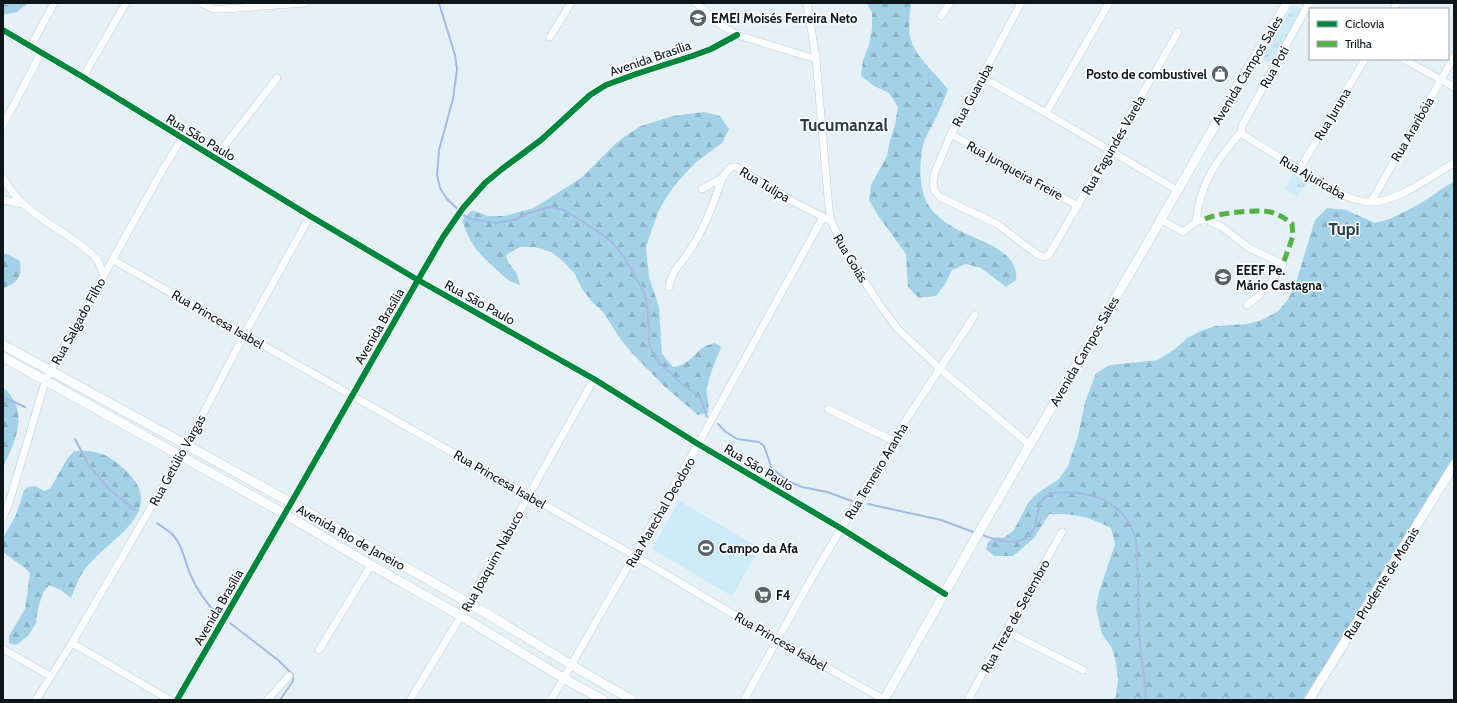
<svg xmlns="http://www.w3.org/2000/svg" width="1457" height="703" viewBox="0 0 1457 703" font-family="Cabin,sans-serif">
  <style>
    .forest { fill: url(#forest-firs) }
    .park { fill: url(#park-tufts) }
    .pitch { fill: #cdeaf9 }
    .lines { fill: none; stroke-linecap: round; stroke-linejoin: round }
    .stream { stroke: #a5b9e3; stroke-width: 2 }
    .street-casing { stroke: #c4ced3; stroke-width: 8 }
    .secondary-casing { stroke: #c4ced3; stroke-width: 10 }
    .street { stroke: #fbfdfe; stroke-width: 7 }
    .secondary { stroke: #fbfdfe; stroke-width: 9 }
    .quiet { stroke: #54b145; stroke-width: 5; stroke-dasharray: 10 5; stroke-linecap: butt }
    .cycleway-casing { stroke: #fff; stroke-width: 8 }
    .cycleway { stroke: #00873e; stroke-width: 6 }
    .labels { text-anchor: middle; stroke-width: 3; stroke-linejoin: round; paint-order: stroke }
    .poi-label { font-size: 13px; font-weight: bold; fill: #0e161a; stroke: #fff; text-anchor: start }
    .street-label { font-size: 13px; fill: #0e161a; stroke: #fff }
    .district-label { font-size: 17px; font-weight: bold; fill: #2a3d46; stroke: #fff }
  </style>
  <defs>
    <pattern id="forest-firs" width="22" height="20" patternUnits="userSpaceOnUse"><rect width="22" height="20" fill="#a3d2e8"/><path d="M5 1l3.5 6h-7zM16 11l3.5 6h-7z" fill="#8bb4c6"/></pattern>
    <pattern id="park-tufts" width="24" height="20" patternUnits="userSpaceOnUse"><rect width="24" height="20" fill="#cdeaf9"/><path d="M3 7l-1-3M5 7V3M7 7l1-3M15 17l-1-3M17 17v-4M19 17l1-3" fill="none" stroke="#afc8d5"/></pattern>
  </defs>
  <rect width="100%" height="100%" fill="#e5f1f7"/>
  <g class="forest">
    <polygon points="3,3 28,3 17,12 3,15"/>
    <path d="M867,3h44c-1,11 -3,23 -1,34 5,20 26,37 38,52 -4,11 -8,21 -13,31 -5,10 -12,20 -13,31 -3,19 -3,43 10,59 5,7 16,14 24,19 20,11 64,21 60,51l-10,7 -25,-19 -15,-4 -14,6 -7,14 -9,12 -17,2 -11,-11 -2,-33 -29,-40 -8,-14 2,-15 16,-29 3,-16 5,-15 3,-18 -9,-14 -15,-7 -13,-10 2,-16 6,-15 3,-16v-16z"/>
    <path d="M704,112l16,4 9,13 -7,14 -27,20 -20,22 -9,13 -8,14 -12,35 3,30 10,30 3,47 11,13c17,-2 20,-13 32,-21 3,-1 7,-2 10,-3l6,4c-5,13 -11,26 -14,40 -1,9 3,17 1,26l-10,2 -34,-29 -33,-34 -10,-12 -18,-28 -11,-10 -10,-13 -7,-15 -11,-12 -13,-10 -16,-5h-15l-14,8 2,7 9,12 3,11 -11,-4 -24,-22 -10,-11 -8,-14 -5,-14 9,-9h3l14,5h16l30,-8 47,-30 34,-34 12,-9 14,-9 32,-10z"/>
    <path d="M1454,181v276l-151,243h-190l3,-4 2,-16 -2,-17 -4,-15 -10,-14 -6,-26 3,-16 16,-48 -4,-16c-23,-12 -36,-14 -62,-14l-15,24 -21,18h-19l-8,-7 2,-7 8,-5 8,1 10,-8 14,-27 7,-8 24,-16 9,-13 10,-30 7,-34 11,-29 14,-8 48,-5 17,-11 12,-11 14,-7 14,-5 32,-2 15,-4 15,-8 10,-11 8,-15 20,-66 12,-12 19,2 29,13 15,-4 28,-14z"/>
    <path d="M3,254h4l13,7c2,16 -2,22 -17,27z"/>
    <path d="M3,387c27,24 13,53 0,80z"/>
    <path d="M74,451c23,-1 34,3 50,18 47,42 -15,69 -38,99 -7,8 -11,20 -15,30l-10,-8 -12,-5 -6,8 -5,15 -2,15 -8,13 -12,9 -7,-2v-7l16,-27 5,-36 -5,-5 -22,-16v-14l13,-23 8,-25 4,-3 7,-1 9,5 6,-2 17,-30z"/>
  </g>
  <g class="park">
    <polygon points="1293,5 1302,9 1272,64 1263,59"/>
    <polygon points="1293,174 1307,182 1297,197 1285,189"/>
  </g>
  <polygon class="pitch" points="679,501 760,548 732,596 652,549"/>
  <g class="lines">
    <g class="stream">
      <polyline points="439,3 455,55 457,69 453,99 439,150 437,175 440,188 447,199 465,216 470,219 496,223 515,220 526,214 550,207 564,210 596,230 607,238 616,247 624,257 644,292 647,304 649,330 649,341 652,352 659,363 679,381 700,397 707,417"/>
      <polyline points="3,397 25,407"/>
      <polyline points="718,424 726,432 737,439 759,442 764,446 772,469 790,482 802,487 827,492 852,501"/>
      <polyline points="75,439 88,464 108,488 135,510"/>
      <polyline points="868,504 941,520 976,533"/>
      <path d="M157,523c5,4 11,7 15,11 10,10 13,27 18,40 7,16 16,29 28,41"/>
      <path d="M980,534c16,7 43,15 53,-4 6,-11 2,-28 16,-35 10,-5 24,-2 35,-1 23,3 45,20 51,43 2,6 1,14 2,21 2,24 1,48 2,73 1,23 6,46 7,69"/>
      <polyline points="230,623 278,660 293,675 293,681 280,700"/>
    </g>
    <defs>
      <g id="street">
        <polyline points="202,3 213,9 225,9 305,3"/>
        <polyline points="696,3 721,25 737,35 816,59"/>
        <polyline points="807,3 816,59 829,209 831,221 847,255 880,305 897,328 939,368 1030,445"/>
        <path d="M1021,3l-70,131 -16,38 -2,9 1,9 6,7 57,27 41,31c6,2 8,3 12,-2l128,-221"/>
        <polyline points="1394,9 1397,3"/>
        <polyline points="941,16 950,3"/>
        <polyline points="3,30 83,77 310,216 418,280 594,379 698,444 842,529 945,594"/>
        <polyline points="550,37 571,3"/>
        <polyline points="31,46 54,3"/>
        <polyline points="1403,59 1454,87"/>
        <polyline points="83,77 126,3"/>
        <polyline points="982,77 1046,113 1177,190"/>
        <polyline points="1046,113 1109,3"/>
        <polyline points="3,125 41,53"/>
        <path d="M1241,132l4,4 91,56c12,5 23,10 35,10 25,1 62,-27 83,-39"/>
        <polyline points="951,134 1078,206"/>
        <polyline points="215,158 277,78"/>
        <polyline points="1299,170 1365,59"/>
        <path d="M3,178c20,37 60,50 90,77l5,6 6,15"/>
        <polyline points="702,189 722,178 731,167 736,167 794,202 827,219"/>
        <polyline points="3,200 23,204"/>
        <polyline points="1371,202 1454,57"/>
        <path d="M1160,219l23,13 13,-10 5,-2h6l15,7 27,21 34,16c-9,17 -20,30 -36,41"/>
        <path d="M1196,222c4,-39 20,-61 45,-90l1,-6 67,-123"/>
        <polyline points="113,260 635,556 777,640 885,700"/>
        <path d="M669,287c2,-17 15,-26 23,-40 13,-20 23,-47 30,-69"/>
        <polyline points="828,409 894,441"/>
        <polyline points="3,517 9,503 46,379 163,169 182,138"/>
        <polyline points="1006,631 1083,670"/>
        <polyline points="72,643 170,700"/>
        <polyline points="3,649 50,676"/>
        <polyline points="319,650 371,565"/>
        <polyline points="36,700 72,643 181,456 244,335 310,216"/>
        <polyline points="177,700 291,503 418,280 443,237 463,208 485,183 502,169 541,140 590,95 606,85 636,74 692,56 711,49 737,35"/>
        <polyline points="267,700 289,676"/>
        <polyline points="410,700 461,616 594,379"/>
        <polyline points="551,700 698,444 823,217"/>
        <polyline points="744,700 810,581 904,423 975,315"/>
        <polyline points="968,700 1006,631 1062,532"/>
      </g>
      <g id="secondary">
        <path d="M3,345c155,84 311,169 464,257 55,32 109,67 165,98"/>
        <polyline points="3,357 285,514 371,565 461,616 563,678 603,700"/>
        <polyline points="884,700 982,527 1144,249 1237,87 1287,3"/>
        <polyline points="1309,700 1454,465"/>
      </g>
    </defs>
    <use href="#street" class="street-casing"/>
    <use href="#secondary" class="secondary-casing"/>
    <use href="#street" class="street"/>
    <use href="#secondary" class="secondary"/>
    <path class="quiet" d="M1205,219c13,-6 51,-10 65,-7 8,2 17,7 22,12l1,12 -10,28"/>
    <defs>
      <g id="cycleway">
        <polyline points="3,30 83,77 310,216 418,280 594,379 698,444 842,529 945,594"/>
        <polyline points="177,700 291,503 418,280 443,237 463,208 485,183 502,169 541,140 590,95 606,85 636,74 692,56 711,49 737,35"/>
      </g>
    </defs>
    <use href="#cycleway" class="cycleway-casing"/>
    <use href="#cycleway" class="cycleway"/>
  </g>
  <defs>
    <symbol id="school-disc" viewBox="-11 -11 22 22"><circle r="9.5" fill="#596367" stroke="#fff"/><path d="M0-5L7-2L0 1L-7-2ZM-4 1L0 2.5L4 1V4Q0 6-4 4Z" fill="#fff"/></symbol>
    <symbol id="shop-disc" viewBox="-11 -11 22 22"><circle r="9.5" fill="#596367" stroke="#fff"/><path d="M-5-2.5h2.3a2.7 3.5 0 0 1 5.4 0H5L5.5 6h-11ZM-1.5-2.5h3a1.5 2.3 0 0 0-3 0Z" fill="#fff"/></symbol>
    <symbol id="stadium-disc" viewBox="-11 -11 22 22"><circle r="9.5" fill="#596367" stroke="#fff"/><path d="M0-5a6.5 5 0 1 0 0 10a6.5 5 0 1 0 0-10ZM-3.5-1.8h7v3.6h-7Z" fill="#fff"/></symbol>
    <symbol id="supermarket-disc" viewBox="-11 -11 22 22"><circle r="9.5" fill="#596367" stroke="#fff"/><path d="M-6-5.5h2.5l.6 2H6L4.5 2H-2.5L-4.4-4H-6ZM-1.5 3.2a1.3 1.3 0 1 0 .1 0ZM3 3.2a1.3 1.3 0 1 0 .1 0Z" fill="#fff"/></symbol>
  </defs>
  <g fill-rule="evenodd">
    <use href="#school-disc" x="688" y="8" width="20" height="20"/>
    <use href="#shop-disc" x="1210" y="64" width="20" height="20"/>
    <use href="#school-disc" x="1213" y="267" width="20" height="20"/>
    <use href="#stadium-disc" x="696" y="538" width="20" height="20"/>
    <use href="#supermarket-disc" x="753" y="585" width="20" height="20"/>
  </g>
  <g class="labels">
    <g class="poi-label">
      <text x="711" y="23">EMEI Moisés Ferreira Neto</text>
      <text x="1207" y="79" text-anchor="end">Posto de combustivel</text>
      <text x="1236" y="275">EEEF Pe.<tspan x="1236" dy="15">Mário Castagna</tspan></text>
      <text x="719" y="553">Campo da Afa</text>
      <text x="776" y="600">F4</text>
    </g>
    <g class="street-label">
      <text transform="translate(650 58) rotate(-19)" y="5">Avenida Brasília</text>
      <text transform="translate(1274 67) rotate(-61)" y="5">Rua Poti</text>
      <text transform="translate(1247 70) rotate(-59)" y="5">Avenida Campos Sales</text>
      <text transform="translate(972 95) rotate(-61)" y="5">Rua Guaruba</text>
      <text transform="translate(1332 114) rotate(-59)" y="5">Rua Juruna</text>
      <text transform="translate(1412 129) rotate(-60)" y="5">Rua Araribóia</text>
      <text transform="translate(201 137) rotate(31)" y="5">Rua São Paulo</text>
      <text transform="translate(1113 145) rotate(-60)" y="5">Rua Fagundes Varela</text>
      <text transform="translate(1015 170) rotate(29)" y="5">Rua Junqueira Freire</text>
      <text transform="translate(1313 177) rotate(30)" y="5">Rua Ajuricaba</text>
      <text transform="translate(765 184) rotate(31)" y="5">Rua Tulipa</text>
      <text transform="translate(851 258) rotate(59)" y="5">Rua Goiás</text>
      <text transform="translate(480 302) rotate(29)" y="5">Rua São Paulo</text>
      <text transform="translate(218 319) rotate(30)" y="5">Rua Princesa Isabel</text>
      <text transform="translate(78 321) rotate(-61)" y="5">Rua Salgado Filho</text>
      <text transform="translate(379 326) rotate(-60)" y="5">Avenida Brasília</text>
      <text transform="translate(1084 351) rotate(-60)" y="5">Avenida Campos Sales</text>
      <text transform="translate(177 460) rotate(-61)" y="5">Rua Getúlio Vargas</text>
      <text transform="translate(759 467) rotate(31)" y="5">Rua São Paulo</text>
      <text transform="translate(876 471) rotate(-59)" y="5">Rua Tenreiro Aranha</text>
      <text transform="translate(500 479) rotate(30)" y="5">Rua Princesa Isabel</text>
      <text transform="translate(660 512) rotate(-60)" y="5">Rua Marechal Deodoro</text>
      <text transform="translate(351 537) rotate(29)" y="5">Avenida Rio de Janeiro</text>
      <text transform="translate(492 561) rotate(-61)" y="5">Rua Joaquim Nabuco</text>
      <text transform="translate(1381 583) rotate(-58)" y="5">Rua Prudente de Morais</text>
      <text transform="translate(218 607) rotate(-60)" y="5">Avenida Brasília</text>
      <text transform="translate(1015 616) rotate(-61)" y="5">Rua Treze de Setembro</text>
      <text transform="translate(781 641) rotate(30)" y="5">Rua Princesa Isabel</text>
    </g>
    <g class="district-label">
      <text x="844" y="131">Tucumanzal</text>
      <text x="1344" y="235">Tupi</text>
    </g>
  </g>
  <rect width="1457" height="703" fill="none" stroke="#0e161a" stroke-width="8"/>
  <rect x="1309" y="8" width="140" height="52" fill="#ffffff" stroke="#9fa2a3"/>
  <rect x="1317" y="21" width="20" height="6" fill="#00873e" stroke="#9fa2a3"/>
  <text x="1345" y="28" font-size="12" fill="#0e161a">Ciclovia</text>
  <rect x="1317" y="41" width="20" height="6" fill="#54b145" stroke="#9fa2a3"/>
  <text x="1345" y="48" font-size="12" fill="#0e161a">Trilha</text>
</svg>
